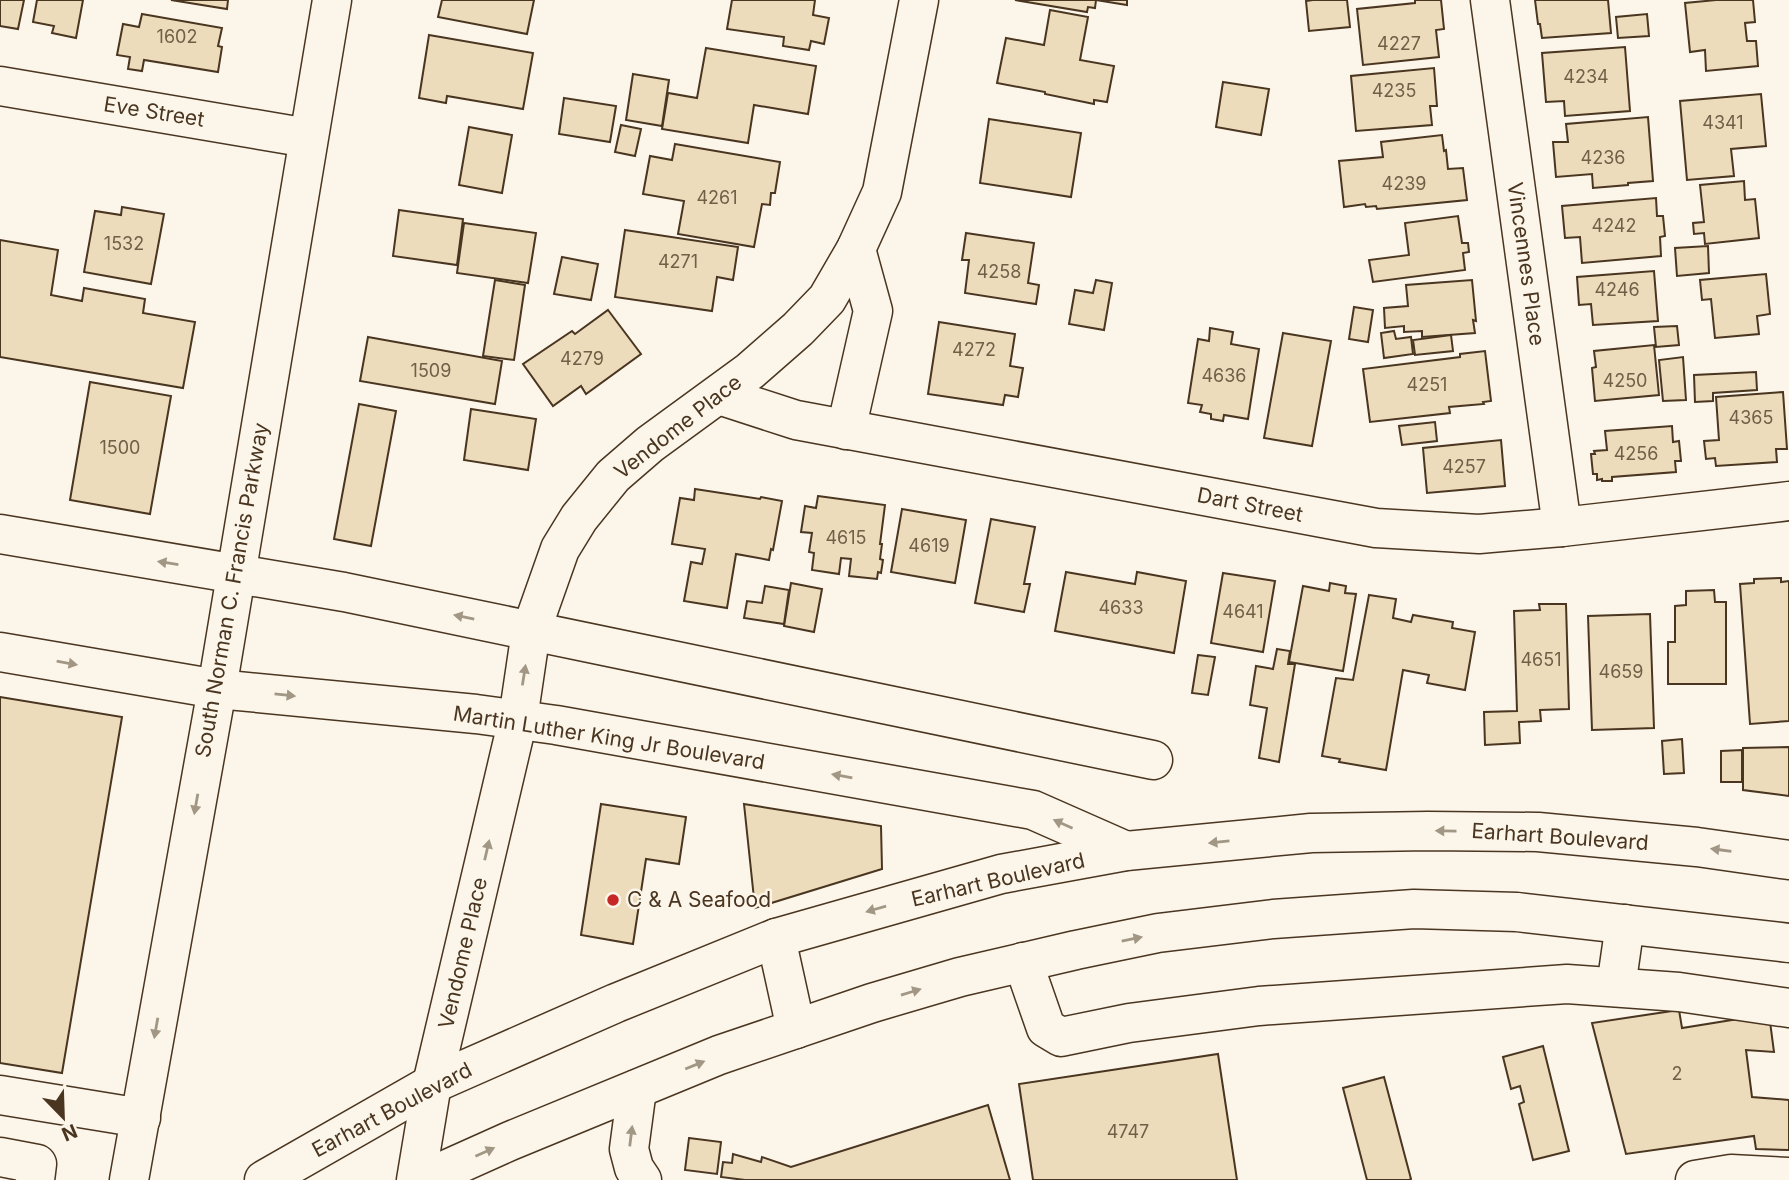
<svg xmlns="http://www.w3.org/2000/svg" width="1789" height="1180" viewBox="0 0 1789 1180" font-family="Inter,sans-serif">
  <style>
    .building { fill: #ecdcbc; stroke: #4a3520; stroke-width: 2 }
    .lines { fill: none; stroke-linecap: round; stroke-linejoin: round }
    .minor-casing { stroke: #4a3520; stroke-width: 41 }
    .major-casing { stroke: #4a3520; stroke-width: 41 }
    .minor { stroke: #fbf6e9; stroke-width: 38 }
    .major { stroke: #fbf6e9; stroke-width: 38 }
    .oneway { fill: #a29684 }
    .poi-dot { fill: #c62828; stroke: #fbf6e9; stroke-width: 2.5 }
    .labels { text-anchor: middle; stroke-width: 5; stroke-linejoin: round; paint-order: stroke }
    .number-label { font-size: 18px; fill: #725f47 }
    .street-label { font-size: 21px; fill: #4a3520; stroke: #fbf6e9 }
    .poi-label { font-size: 21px; fill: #4a3520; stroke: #fbf6e9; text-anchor: start }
  </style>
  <rect width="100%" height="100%" fill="#fbf6e9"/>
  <g class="building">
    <polygon points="0,0 24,0 18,29 0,26"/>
    <polygon points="37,0 83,0 76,38 52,33 54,26 33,22"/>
    <polygon points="171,0 228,0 227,9"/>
    <polygon points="442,0 534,0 527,34 438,17"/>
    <polygon points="732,0 815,0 813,15 829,18 824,44 811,41 809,50 783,46 784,37 727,29"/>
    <polygon points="1015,0 1127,0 1127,5 1096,0 1095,8 1088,7 1087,12"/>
    <polygon points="1313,0 1347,0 1350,27 1309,31 1306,1"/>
    <polygon points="1415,0 1441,0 1444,29 1436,30 1439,57 1363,65 1357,9 1415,3"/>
    <polygon points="1535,0 1608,0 1611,33 1542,38 1540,24 1538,24"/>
    <polygon points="1716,0 1753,0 1755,22 1745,23 1747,41 1756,41 1758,66 1706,71 1705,50 1690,52 1685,3"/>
    <polygon points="1050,10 1088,17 1080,60 1114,66 1107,102 1094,100 1094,104 1045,94 1045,92 997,83 1006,38 1044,45"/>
    <polygon points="142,14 222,28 218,46 222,47 218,72 144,60 142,71 128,69 130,57 117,55 123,24 139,27"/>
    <polygon points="1647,14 1649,36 1618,38 1616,17"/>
    <polygon points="429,35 533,53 523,109 447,96 446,103 419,98"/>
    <polygon points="1625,47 1630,111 1565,116 1564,101 1546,102 1542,53"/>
    <polygon points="706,48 816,66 808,114 754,105 748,143 662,129 668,93 697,98"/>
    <polygon points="1434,68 1437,106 1430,106 1432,125 1356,131 1351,76"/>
    <polygon points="633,74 669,80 662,126 626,120"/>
    <polygon points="1223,82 1269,89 1261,135 1216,127"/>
    <polygon points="1761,94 1766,146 1731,149 1734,176 1687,180 1680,101"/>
    <polygon points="564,98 616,106 610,142 559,134"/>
    <polygon points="1648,117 1653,181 1628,183 1628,185 1593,188 1592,174 1556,177 1553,142 1568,142 1566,124"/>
    <polygon points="989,119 1081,133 1071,197 980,183"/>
    <polygon points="621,125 641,129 635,156 615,152"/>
    <polygon points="469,127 512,135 502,193 459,185"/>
    <polygon points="1442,135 1444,151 1446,150 1448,169 1463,168 1467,200 1377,209 1376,206 1366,207 1365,204 1344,207 1339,161 1383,157 1381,142"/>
    <polygon points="675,144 780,162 775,193 771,193 770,205 762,204 754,247 678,234 684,201 643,194 650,156 672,160"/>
    <polygon points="1744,181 1745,200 1755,199 1759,238 1705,244 1704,233 1694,234 1693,223 1704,222 1700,185"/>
    <polygon points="1656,198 1657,216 1663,216 1665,236 1660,237 1661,256 1582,263 1580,237 1565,238 1562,206"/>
    <polygon points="122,207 164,214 151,284 84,272 95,211 121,215"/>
    <polygon points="399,210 463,219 457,265 393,256"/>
    <polygon points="1458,216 1462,243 1468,243 1469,252 1463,253 1465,270 1373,282 1369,260 1409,255 1405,223"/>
    <polygon points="464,223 536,233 528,283 457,273"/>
    <polygon points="625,230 738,247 733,280 717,277 712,311 615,297"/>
    <polygon points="966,233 1034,243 1028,283 1039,285 1036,304 965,293 969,260 962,260"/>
    <polygon points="0,240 58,250 51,295 82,301 84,288 145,299 143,313 195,322 183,388 0,357"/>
    <polygon points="1708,246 1709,273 1677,276 1675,248"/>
    <polygon points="562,257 598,264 591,300 554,294"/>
    <polygon points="1654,271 1658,321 1593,325 1591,304 1579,305 1577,277"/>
    <polygon points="1766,274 1770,314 1757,316 1759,334 1715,338 1711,299 1702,300 1700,280"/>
    <polygon points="495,280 525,285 514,360 483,356"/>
    <polygon points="1096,280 1112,283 1104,330 1069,324 1075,290 1093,293"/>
    <polygon points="1472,280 1476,321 1473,320 1475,333 1422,337 1422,331 1404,332 1404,326 1385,328 1384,308 1408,306 1406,285"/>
    <polygon points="1354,307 1373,310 1368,342 1349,339"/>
    <polygon points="608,310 641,354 586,394 581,386 553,406 523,364 572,331 575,334"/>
    <polygon points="939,322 1015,334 1010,366 1023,368 1018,397 1005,395 1003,405 928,394"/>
    <polygon points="1677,326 1679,345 1656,347 1654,327"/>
    <polygon points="1210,328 1233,332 1231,344 1259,349 1248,419 1224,415 1223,421 1211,419 1211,414 1200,412 1202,405 1188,403 1198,339 1209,341"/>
    <polygon points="1394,331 1396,339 1411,337 1413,354 1384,358 1381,333"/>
    <polygon points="1283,333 1331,341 1312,446 1264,438"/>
    <polygon points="1451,335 1453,351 1415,355 1413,340"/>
    <polygon points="368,337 502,361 495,404 360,381"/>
    <polygon points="1654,345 1659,395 1595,401 1592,368 1596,367 1594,351"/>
    <polygon points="1485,351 1491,401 1483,402 1484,404 1449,407 1450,413 1370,422 1363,369 1460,357 1460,354"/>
    <polygon points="1683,357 1686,400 1663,401 1659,360"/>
    <polygon points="1756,372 1757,390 1713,393 1713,401 1695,402 1694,375"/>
    <polygon points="90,382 171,396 150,514 70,500"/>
    <polygon points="1783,392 1787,449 1776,449 1777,462 1716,466 1715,458 1706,459 1704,441 1719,440 1716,397"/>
    <polygon points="359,404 396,411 371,546 334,539"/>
    <polygon points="471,409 536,419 528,470 464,460"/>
    <polygon points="1435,422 1437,441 1402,445 1399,426"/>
    <polygon points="1672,426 1673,442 1679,441 1681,461 1675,461 1676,472 1612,477 1612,481 1602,481 1602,479 1597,480 1597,474 1593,474 1591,454 1595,454 1594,451 1607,450 1605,431"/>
    <polygon points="1501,440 1505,486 1427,493 1423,448"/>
    <polygon points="695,489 760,499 761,497 782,501 773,550 771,549 769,560 736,554 727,608 684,601 691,562 702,564 705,549 672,544 680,498 694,500"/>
    <polygon points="818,496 885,505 880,544 882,544 880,559 883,560 881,573 878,572 877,579 849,576 851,559 841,558 839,574 812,570 814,553 809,552 812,533 801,532 805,506 816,508"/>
    <polygon points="902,509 966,520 955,583 891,572"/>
    <polygon points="991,519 1035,527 1024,584 1030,584 1024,612 975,603"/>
    <polygon points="1066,572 1135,584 1137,572 1186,581 1174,653 1055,631"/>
    <polygon points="1223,573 1275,581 1263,652 1211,643"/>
    <polygon points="1781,578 1781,582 1789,581 1789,721 1750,724 1740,584 1754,583 1754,579"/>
    <polygon points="791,583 822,589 814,632 784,626"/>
    <polygon points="1330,583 1346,586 1345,593 1356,594 1343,671 1289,662 1303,586 1329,591"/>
    <polygon points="765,586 789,590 784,624 744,618 747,601 762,603"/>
    <polygon points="1714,590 1715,602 1726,602 1726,684 1668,684 1668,642 1675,642 1675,606 1686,605 1686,591"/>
    <polygon points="1369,595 1396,599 1393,618 1411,622 1413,615 1453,622 1452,628 1475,632 1465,690 1427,683 1429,675 1403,670 1386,770 1339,762 1340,759 1322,756 1336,678 1353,680"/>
    <polygon points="1539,604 1566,604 1569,709 1540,710 1541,721 1519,722 1520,743 1485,745 1484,712 1517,711 1514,611 1540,610"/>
    <polygon points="1650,614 1654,728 1592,730 1588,616"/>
    <polygon points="1277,649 1290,651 1288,664 1295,664 1279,762 1259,758 1267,708 1250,705 1256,666 1273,669"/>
    <polygon points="1198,655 1215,657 1208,695 1192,693"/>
    <polygon points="0,697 122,717 62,1073 0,1063"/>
    <polygon points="1682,739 1684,773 1664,774 1662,741"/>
    <polygon points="1789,747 1789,796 1743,790 1743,748"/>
    <polygon points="1742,750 1742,782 1721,782 1721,751"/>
    <polygon points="601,804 686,817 679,864 646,859 633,944 581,935"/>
    <polygon points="744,804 881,826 882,869 755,908"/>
    <polygon points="1679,1010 1682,1028 1769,1014 1774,1052 1746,1050 1752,1097 1789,1100 1789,1150 1756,1149 1754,1136 1626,1154 1592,1023"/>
    <polygon points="1543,1046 1569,1151 1533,1160 1519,1104 1524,1102 1520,1086 1511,1089 1503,1057"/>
    <polygon points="1218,1054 1237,1180 1033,1180 1019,1084"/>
    <polygon points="1384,1077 1411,1179 1409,1180 1367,1180 1343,1088"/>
    <polygon points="988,1105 1010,1180 745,1180 721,1177 723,1162 732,1163 733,1154 761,1162 762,1157 791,1167"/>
    <polygon points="689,1138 721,1142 717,1174 685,1170"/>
  </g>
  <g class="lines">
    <defs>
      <g id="minor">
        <polyline points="1490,0 1562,527"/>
        <polyline points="0,86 308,138"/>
        <polyline points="719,395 796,420 1376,528 1479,534 1562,527 1789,501"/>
        <polyline points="846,430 873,311 856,249"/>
        <polyline points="0,534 344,592 1153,760"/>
        <polyline points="0,652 217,689 476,714 556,725 1033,810 1126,851"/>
        <polyline points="1023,962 1046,1028 1061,1037 1129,1023 1259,1006 1567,984 1679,992 1789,1008"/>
        <polyline points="1616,987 1625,924"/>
        <polyline points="637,1089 629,1149 634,1168 642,1180"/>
        <polyline points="0,1095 141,1118"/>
        <polyline points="0,1157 37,1164 35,1180"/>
        <polyline points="129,1180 217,689 332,0"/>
        <polyline points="416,1180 432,1084 518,719 531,631 560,549 579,518 613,476 650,444 750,371 798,329 827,299 856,249 882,192 919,0"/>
        <polyline points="1695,1180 1731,1174 1789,1177"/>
      </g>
      <g id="major">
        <polyline points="776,938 796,1029"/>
        <polyline points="264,1180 432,1084 616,1003 776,938 1001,874 1126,851 1311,833 1428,831 1538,832 1697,847 1789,860"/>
        <polyline points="423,1180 510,1141 719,1055 872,1003 960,977 1076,950 1158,933 1273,919 1414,909 1517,912 1789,943"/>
      </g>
    </defs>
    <use href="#minor" class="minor-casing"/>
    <use href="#major" class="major-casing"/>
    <use href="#minor" class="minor"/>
    <use href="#major" class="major"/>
  </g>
  <defs><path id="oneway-solid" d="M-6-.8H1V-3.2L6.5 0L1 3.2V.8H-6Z" transform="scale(1.75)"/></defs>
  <g class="oneway">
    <use href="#oneway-solid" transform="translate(168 563) rotate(-171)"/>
    <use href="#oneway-solid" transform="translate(464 617) rotate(-168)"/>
    <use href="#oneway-solid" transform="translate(67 663) rotate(10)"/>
    <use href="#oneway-solid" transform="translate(524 675) rotate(-81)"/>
    <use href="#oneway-solid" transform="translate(285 695) rotate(6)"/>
    <use href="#oneway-solid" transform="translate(842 776) rotate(-170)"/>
    <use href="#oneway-solid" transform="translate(196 804) rotate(100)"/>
    <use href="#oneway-solid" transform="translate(1063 824) rotate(-156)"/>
    <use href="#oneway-solid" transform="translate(1446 831) rotate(-179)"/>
    <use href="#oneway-solid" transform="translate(1219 842) rotate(174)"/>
    <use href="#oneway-solid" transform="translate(487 850) rotate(-77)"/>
    <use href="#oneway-solid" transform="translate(1721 850) rotate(-172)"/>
    <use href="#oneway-solid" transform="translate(876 909) rotate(164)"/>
    <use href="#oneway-solid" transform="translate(1132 939) rotate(-11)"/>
    <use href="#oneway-solid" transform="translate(911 992) rotate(-17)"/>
    <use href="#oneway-solid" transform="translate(156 1028) rotate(100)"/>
    <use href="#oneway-solid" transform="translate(695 1065) rotate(-22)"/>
    <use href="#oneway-solid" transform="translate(631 1136) rotate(-83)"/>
    <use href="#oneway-solid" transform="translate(485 1152) rotate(-24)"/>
  </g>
  <circle class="poi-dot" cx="613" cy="900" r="7"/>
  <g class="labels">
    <g class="number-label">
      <text x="177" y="43">1602</text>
      <text x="1399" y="50">4227</text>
      <text x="1586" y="83">4234</text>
      <text x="1394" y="97">4235</text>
      <text x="1723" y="129">4341</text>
      <text x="1603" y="164">4236</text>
      <text x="1404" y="190">4239</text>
      <text x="717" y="204">4261</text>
      <text x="1614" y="232">4242</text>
      <text x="124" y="250">1532</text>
      <text x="678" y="268">4271</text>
      <text x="999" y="278">4258</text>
      <text x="1617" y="296">4246</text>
      <text x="974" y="356">4272</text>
      <text x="582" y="365">4279</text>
      <text x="431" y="377">1509</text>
      <text x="1224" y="382">4636</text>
      <text x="1625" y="387">4250</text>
      <text x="1427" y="391">4251</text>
      <text x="1751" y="424">4365</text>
      <text x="120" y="454">1500</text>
      <text x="1636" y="460">4256</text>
      <text x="1464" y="473">4257</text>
      <text x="846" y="544">4615</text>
      <text x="929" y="552">4619</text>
      <text x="1121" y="614">4633</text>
      <text x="1243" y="618">4641</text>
      <text x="1541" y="666">4651</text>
      <text x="1621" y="678">4659</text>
      <text x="1677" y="1080">2</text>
      <text x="1128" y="1138">4747</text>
    </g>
    <g class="street-label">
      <text transform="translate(154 112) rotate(9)" y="7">Eve Street</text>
      <text transform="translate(1526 264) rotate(82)" y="7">Vincennes Place</text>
      <text transform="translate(678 427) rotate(-38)" y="7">Vendome Place</text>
      <text transform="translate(1250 505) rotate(11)" y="7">Dart Street</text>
      <text transform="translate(232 590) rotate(-80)" y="7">South Norman C. Francis Parkway</text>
      <text transform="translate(609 738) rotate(9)" y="7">Martin Luther King Jr Boulevard</text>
      <text transform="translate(1560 837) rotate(4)" y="7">Earhart Boulevard</text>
      <text transform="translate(998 880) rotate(-13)" y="7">Earhart Boulevard</text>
      <text transform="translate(463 953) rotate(-77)" y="7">Vendome Place</text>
      <text transform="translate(392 1110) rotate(-28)" y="7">Earhart Boulevard</text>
    </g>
    <g class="poi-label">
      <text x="627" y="907">C &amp; A Seafood</text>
    </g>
  </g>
  <g transform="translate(63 1117) rotate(157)" stroke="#fbf6e9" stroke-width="5" paint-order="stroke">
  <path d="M0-5L12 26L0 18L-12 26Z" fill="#4a3520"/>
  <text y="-10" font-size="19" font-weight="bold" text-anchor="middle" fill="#4a3520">N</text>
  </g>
</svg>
